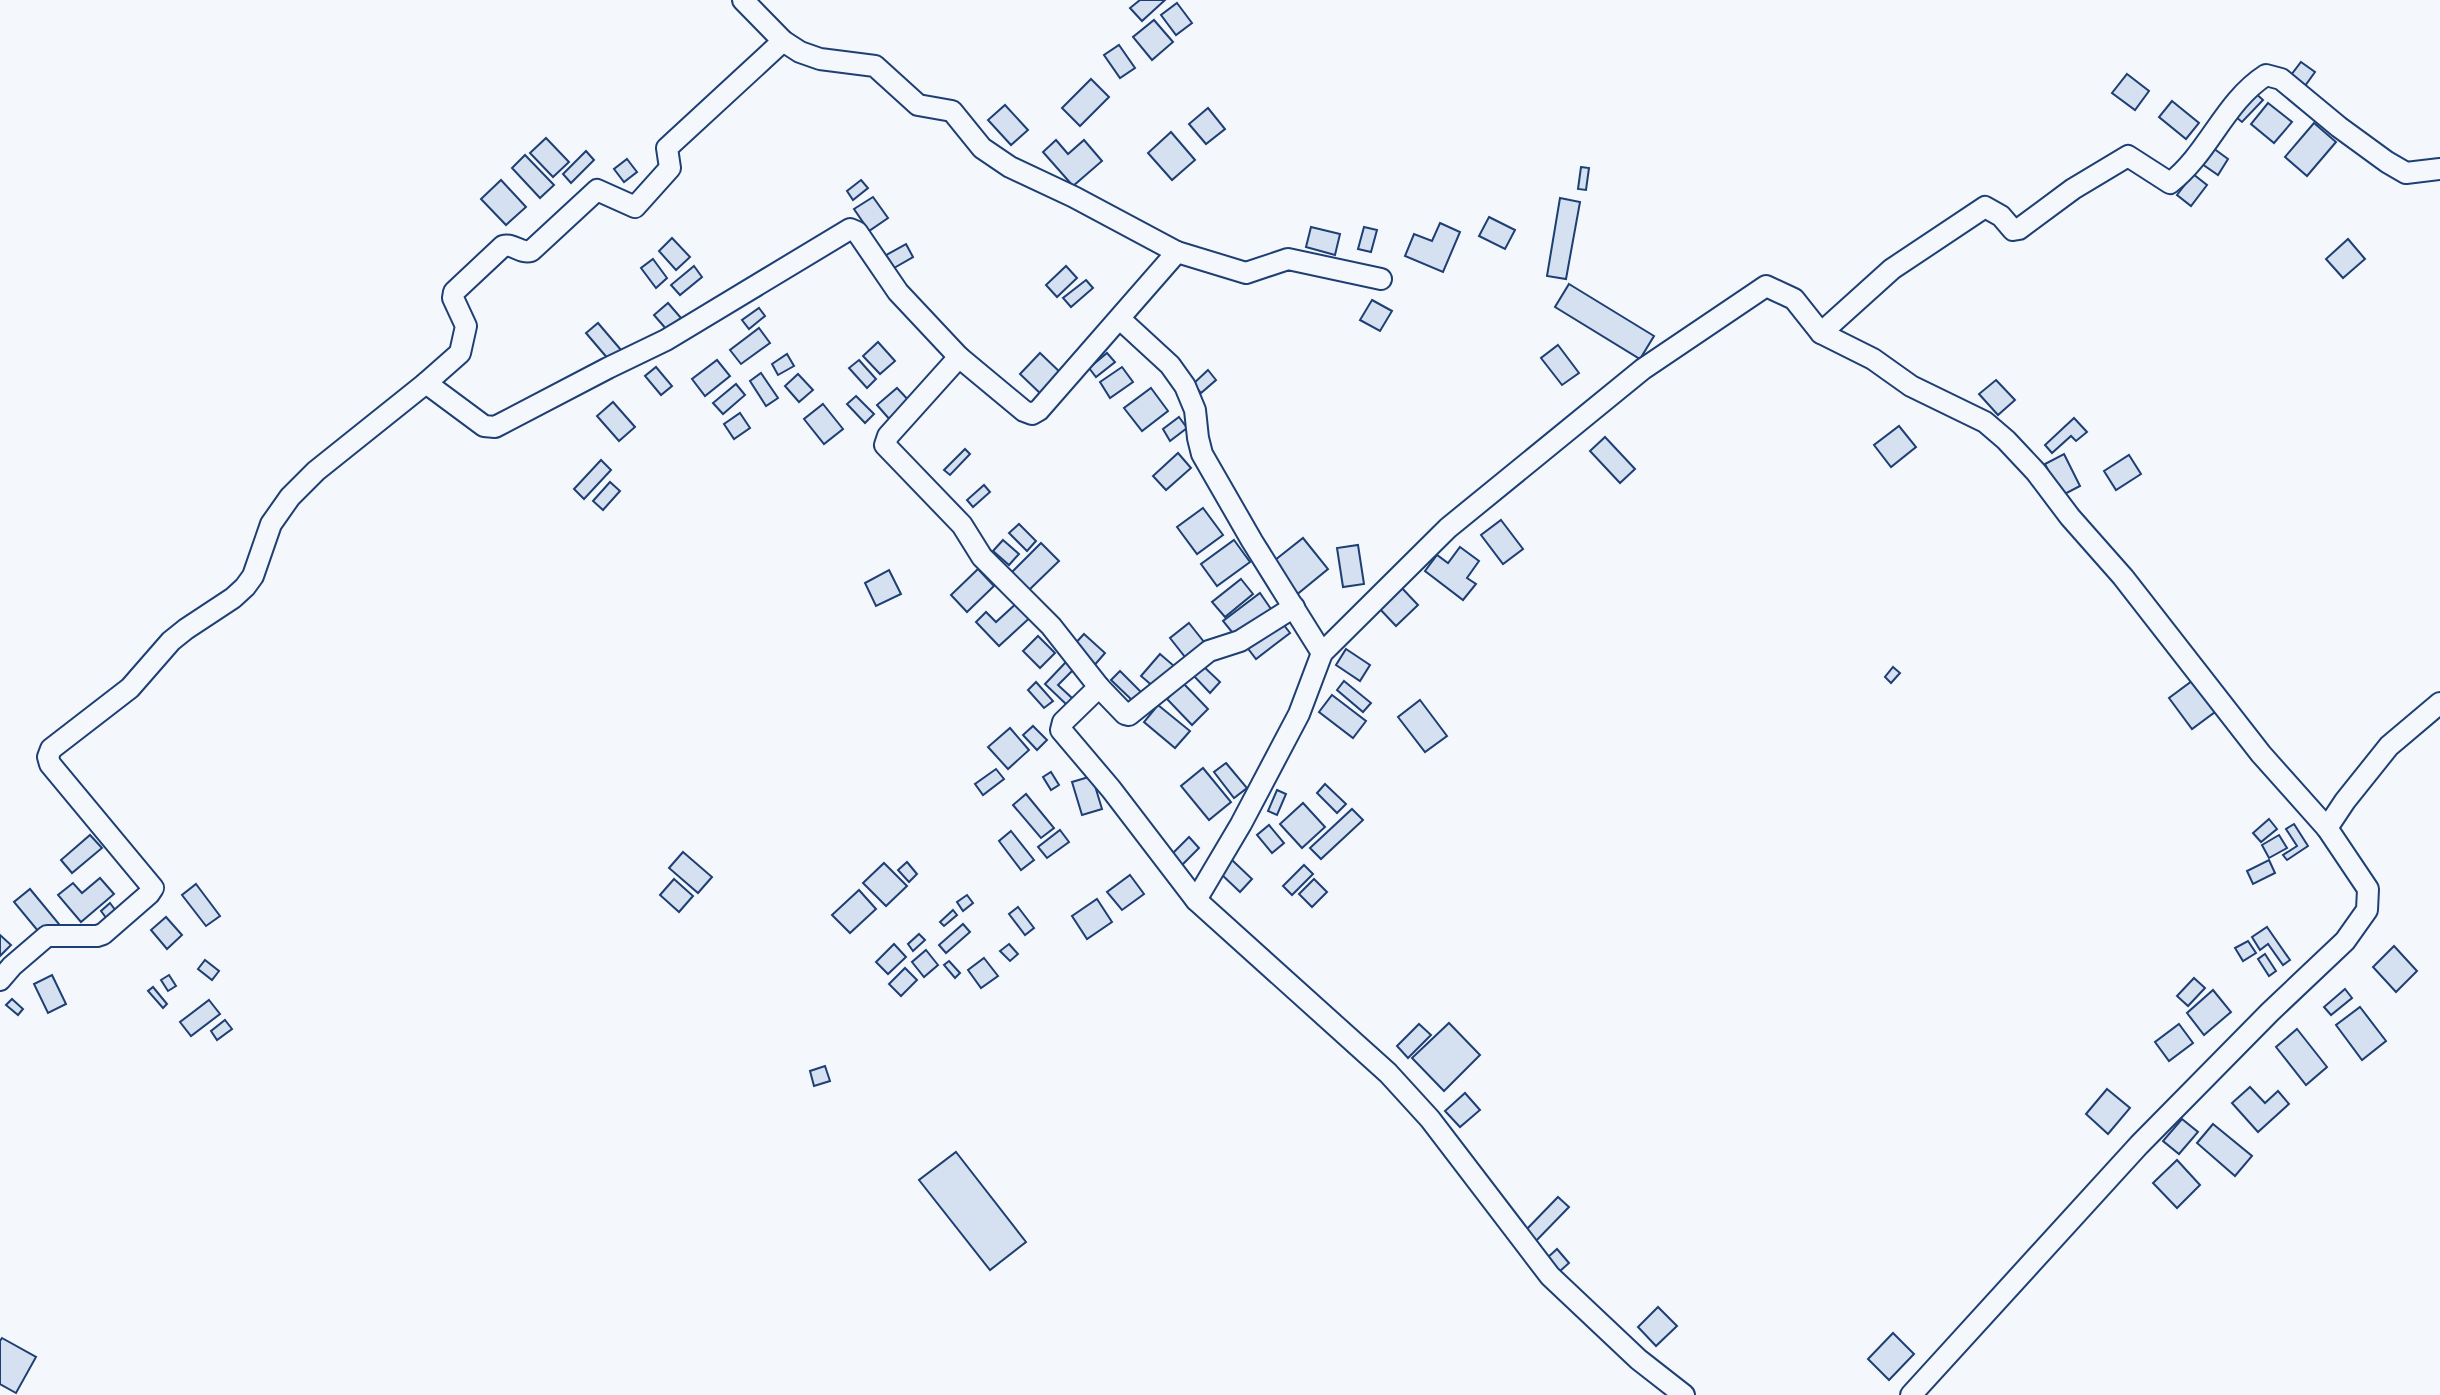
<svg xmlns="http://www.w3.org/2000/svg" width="2440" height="1395" viewBox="0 0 2440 1395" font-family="'Titillium Web',sans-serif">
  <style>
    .building { fill: #d5e0f0; stroke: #1d3f73; stroke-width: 2 }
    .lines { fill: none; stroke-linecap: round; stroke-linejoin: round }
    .street-casing { stroke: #1d3f73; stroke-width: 24 }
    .street { stroke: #f4f7fb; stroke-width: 20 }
  </style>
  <rect width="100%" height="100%" fill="#f4f7fb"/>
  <g class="building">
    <polygon points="1140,0 1165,0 1142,21 1130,8"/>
    <polygon points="1177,3 1192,23 1176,35 1161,15"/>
    <polygon points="1154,20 1173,42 1152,60 1133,37"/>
    <polygon points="1119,45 1135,68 1120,78 1104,55"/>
    <polygon points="2301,62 2315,72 2302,90 2288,79"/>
    <polygon points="2127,74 2149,91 2135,110 2112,93"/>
    <polygon points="1091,79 1109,97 1080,126 1062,108"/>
    <polygon points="2252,90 2263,100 2242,122 2231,113"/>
    <polygon points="2172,101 2199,123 2186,139 2159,117"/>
    <polygon points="2268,103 2292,122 2274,143 2251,124"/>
    <polygon points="1005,105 1028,130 1011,145 988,120"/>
    <polygon points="1208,108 1225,129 1206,144 1189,124"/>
    <polygon points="2314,123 2336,142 2307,176 2285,157"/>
    <polygon points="1171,132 1195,160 1172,180 1148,153"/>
    <polygon points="546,138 569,162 553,177 530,153"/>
    <polygon points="1056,140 1068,154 1084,140 1102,161 1073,186 1043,152"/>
    <polygon points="2213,148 2228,159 2218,175 2202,164"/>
    <polygon points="586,151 594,160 571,183 563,174"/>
    <polygon points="525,155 554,185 540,198 512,168"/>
    <polygon points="627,159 637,172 624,182 614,169"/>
    <polygon points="1581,167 1589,168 1586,190 1578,189"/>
    <polygon points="2193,174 2207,185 2191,206 2177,195"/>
    <polygon points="501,180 526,207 506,225 481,199"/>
    <polygon points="861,180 868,188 853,200 847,191"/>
    <polygon points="873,197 888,218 869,231 854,209"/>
    <polygon points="1560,198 1580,202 1566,279 1547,276"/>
    <polygon points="1489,217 1515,230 1505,249 1479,236"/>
    <polygon points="1440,223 1460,232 1443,272 1405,256 1414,234 1432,241"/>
    <polygon points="1311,227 1340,234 1335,255 1306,247"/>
    <polygon points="1364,227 1377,230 1371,252 1358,249"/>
    <polygon points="672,238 690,257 676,270 659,251"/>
    <polygon points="2348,239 2365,259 2343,278 2326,259"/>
    <polygon points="906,244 913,257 894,268 886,255"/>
    <polygon points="653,259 667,278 656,288 641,268"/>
    <polygon points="694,266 702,277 680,295 671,285"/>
    <polygon points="1066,266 1077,278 1057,297 1046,285"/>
    <polygon points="1086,280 1093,288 1071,307 1063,298"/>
    <polygon points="1569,284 1654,336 1640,359 1555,307"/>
    <polygon points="1372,300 1392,311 1380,331 1360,320"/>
    <polygon points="668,303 681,318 667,330 654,315"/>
    <polygon points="759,308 765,316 749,329 742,320"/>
    <polygon points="598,323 621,350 609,360 586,333"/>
    <polygon points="759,328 770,343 741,364 730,350"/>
    <polygon points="878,342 895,361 880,374 863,356"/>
    <polygon points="1558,345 1579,373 1562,385 1541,358"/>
    <polygon points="1040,353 1063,375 1043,396 1020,374"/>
    <polygon points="1107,353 1115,362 1096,377 1089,368"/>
    <polygon points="787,354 794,366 778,375 772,364"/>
    <polygon points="717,360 730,376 705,396 692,379"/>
    <polygon points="859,360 876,379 867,388 849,368"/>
    <polygon points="656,367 672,386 661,395 645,376"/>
    <polygon points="1122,367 1133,382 1110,398 1100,382"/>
    <polygon points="1208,370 1216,380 1201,393 1193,384"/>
    <polygon points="761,373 778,398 766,406 750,381"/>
    <polygon points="798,374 813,390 799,402 785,386"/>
    <polygon points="1996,380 2015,400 1998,415 1979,394"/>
    <polygon points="736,384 745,395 723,414 713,403"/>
    <polygon points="897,388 912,404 891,421 877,405"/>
    <polygon points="1151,388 1168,411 1142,431 1124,408"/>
    <polygon points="856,396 874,414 865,423 847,404"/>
    <polygon points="613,402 635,427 619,441 597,416"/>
    <polygon points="823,404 843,429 824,444 804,419"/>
    <polygon points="740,413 750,428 734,439 724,424"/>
    <polygon points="1179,417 1187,428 1170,441 1163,429"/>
    <polygon points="2074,418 2087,432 2076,441 2071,436 2052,453 2045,445"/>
    <polygon points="1899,426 1916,447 1891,467 1874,445"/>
    <polygon points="1605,437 1635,469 1620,483 1590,451"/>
    <polygon points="965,449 970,454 950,475 944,470"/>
    <polygon points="1178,453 1191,468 1166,490 1153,476"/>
    <polygon points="2064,454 2080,486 2061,496 2045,464"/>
    <polygon points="2129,455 2141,474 2116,490 2104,471"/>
    <polygon points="601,460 611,470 584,499 574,489"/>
    <polygon points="610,482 620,491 603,510 593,501"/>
    <polygon points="984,485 990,492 973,507 967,500"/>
    <polygon points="1203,508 1223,535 1197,554 1177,527"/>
    <polygon points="1501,520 1523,549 1503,564 1481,535"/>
    <polygon points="1019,524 1036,541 1027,551 1009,533"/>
    <polygon points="1303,538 1328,569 1295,596 1270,564"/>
    <polygon points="1003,540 1019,554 1009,565 993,551"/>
    <polygon points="1234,540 1250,562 1217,586 1201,564"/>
    <polygon points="1041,543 1059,561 1028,591 1011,573"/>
    <polygon points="1358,545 1364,584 1343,587 1337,548"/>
    <polygon points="1460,547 1479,561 1467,578 1476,584 1463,600 1425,571 1437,555 1448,563"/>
    <polygon points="978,569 994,586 967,612 951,595"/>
    <polygon points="889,570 901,594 876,606 865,583"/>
    <polygon points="1241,579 1253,594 1225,617 1212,602"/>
    <polygon points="1399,585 1418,605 1396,626 1377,606"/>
    <polygon points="1260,593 1271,609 1236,637 1223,621"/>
    <polygon points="1020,600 1034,614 999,646 976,622 986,612 996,622"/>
    <polygon points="1280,620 1290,633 1256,659 1246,646"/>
    <polygon points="1189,623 1208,647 1189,662 1170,638"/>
    <polygon points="1084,634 1105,653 1092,668 1071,648"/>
    <polygon points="1038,636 1055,653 1040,668 1023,651"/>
    <polygon points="1346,649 1370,665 1360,681 1336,665"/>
    <polygon points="1160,654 1174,666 1155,688 1141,676"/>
    <polygon points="1066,662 1074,669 1058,685 1073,699 1068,706 1045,684"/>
    <polygon points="1202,665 1220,682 1210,693 1193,675"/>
    <polygon points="1893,667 1900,673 1891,683 1885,677"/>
    <polygon points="1120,671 1143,694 1135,703 1111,680"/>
    <polygon points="1344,681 1371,703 1363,712 1337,690"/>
    <polygon points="2192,681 2215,712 2192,729 2169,698"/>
    <polygon points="1036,682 1053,701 1044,708 1028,690"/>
    <polygon points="1183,683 1208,709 1192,725 1167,699"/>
    <polygon points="1332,695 1366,721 1353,738 1319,712"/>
    <polygon points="1420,700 1447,736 1425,752 1398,717"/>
    <polygon points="1158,705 1190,731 1175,748 1144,722"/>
    <polygon points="1033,726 1047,740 1037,750 1023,735"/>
    <polygon points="1010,728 1029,750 1008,769 988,747"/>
    <polygon points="1226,763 1247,788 1234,798 1214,772"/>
    <polygon points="1203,768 1231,802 1209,820 1181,786"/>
    <polygon points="996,769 1004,779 983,795 975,784"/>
    <polygon points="1051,772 1059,785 1051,790 1043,777"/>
    <polygon points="1092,776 1102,809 1082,815 1072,782"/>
    <polygon points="1325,784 1346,804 1337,813 1317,793"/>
    <polygon points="1277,790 1286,794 1277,815 1268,811"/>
    <polygon points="1026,794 1054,828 1041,838 1013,805"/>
    <polygon points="1303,803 1325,827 1302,848 1280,824"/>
    <polygon points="1352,809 1363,820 1321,859 1310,848"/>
    <polygon points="2269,819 2277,829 2261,842 2253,833"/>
    <polygon points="2294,824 2308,846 2287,860 2283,855 2297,846 2286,829"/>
    <polygon points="1269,825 1284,843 1272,853 1257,835"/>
    <polygon points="1060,830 1069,842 1047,858 1038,847"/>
    <polygon points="1011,831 1034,860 1021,870 999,841"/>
    <polygon points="90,835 102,848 72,873 61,860"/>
    <polygon points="2279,835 2287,848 2269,858 2262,845"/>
    <polygon points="1189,837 1199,848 1178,869 1167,859"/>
    <polygon points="683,852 712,877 698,893 669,868"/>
    <polygon points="1232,860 1252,879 1240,892 1220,873"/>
    <polygon points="2269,860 2275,873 2253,884 2247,871"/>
    <polygon points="907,862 917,874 909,882 898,870"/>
    <polygon points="884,863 907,886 886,906 863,883"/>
    <polygon points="1304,865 1313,874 1292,895 1283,886"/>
    <polygon points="1130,875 1144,894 1122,910 1107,892"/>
    <polygon points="100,878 114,894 81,922 58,895 73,883 82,893"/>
    <polygon points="674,879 693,896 679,912 660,895"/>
    <polygon points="1314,879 1327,892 1312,907 1299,894"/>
    <polygon points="196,884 220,916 206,926 182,895"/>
    <polygon points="30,889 59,924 43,937 14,902"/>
    <polygon points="859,890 876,909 850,933 832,915"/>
    <polygon points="967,895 973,903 963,911 957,902"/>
    <polygon points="1097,899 1112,922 1087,939 1072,916"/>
    <polygon points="110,903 116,911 107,919 101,911"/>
    <polygon points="1018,907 1034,928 1025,935 1009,914"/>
    <polygon points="953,910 957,915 944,926 940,922"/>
    <polygon points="166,917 182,935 167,949 151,930"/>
    <polygon points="963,924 970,932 946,953 939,945"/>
    <polygon points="2267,927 2290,960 2283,965 2268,944 2260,950 2252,937"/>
    <polygon points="919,934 925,940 913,951 908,944"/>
    <polygon points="0,935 11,945 0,956"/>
    <polygon points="2248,941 2256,953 2243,961 2235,948"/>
    <polygon points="894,944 906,957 888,974 876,962"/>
    <polygon points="1009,944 1018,954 1010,961 1000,951"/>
    <polygon points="2394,946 2417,971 2396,992 2373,967"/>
    <polygon points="926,950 938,965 924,977 912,962"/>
    <polygon points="2265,954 2276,971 2269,976 2258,959"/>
    <polygon points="984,958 998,976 981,988 968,970"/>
    <polygon points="205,960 219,971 212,980 198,969"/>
    <polygon points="949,961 960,973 955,978 944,965"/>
    <polygon points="905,968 917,980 901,996 889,984"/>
    <polygon points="52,975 66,1004 48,1013 34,984"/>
    <polygon points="169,975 176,986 168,991 161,980"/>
    <polygon points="2194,978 2205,988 2188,1006 2177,996"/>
    <polygon points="153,987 167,1004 163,1008 148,991"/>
    <polygon points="2345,989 2352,998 2331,1015 2324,1007"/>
    <polygon points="2213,990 2231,1012 2204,1035 2187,1013"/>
    <polygon points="12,999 23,1009 18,1015 6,1005"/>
    <polygon points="209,1000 220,1014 191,1036 180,1022"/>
    <polygon points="2360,1007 2386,1041 2362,1060 2336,1025"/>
    <polygon points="225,1020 232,1029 217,1040 211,1031"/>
    <polygon points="1449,1023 1480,1055 1444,1091 1412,1058"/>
    <polygon points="1419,1024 1431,1035 1408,1058 1397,1046"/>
    <polygon points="2179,1024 2193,1043 2169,1061 2155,1042"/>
    <polygon points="2297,1029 2327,1067 2306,1085 2276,1047"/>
    <polygon points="825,1066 830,1081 814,1086 810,1071"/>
    <polygon points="2250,1087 2265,1103 2278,1091 2289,1104 2258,1132 2232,1103"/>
    <polygon points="2107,1089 2130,1108 2108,1134 2086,1114"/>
    <polygon points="1465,1093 1480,1110 1460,1127 1445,1111"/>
    <polygon points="2182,1119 2198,1132 2179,1154 2163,1141"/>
    <polygon points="2213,1124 2252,1156 2235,1176 2197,1143"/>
    <polygon points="956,1152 1026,1242 990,1270 919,1180"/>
    <polygon points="2177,1160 2200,1185 2177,1208 2153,1183"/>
    <polygon points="1558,1197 1569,1207 1533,1244 1523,1233"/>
    <polygon points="1557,1249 1569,1263 1559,1272 1547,1258"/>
    <polygon points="1658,1307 1677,1326 1656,1346 1638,1327"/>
    <polygon points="1893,1333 1914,1354 1889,1380 1868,1359"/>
    <polygon points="2,1338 36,1357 16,1393 0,1384 0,1341"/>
  </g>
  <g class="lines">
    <defs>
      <g id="street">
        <polyline points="743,0 783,41 800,52 820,59 875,66 918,105 952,111 982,148 1010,167 1074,197 1177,252 1246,273 1288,259 1381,279"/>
        <polyline points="1120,319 1170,365 1185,386 1195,410 1198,438 1202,454 1252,541 1322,653"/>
        <polyline points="1821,333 1873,359 1911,386 1985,422 2006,440 2036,472 2070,517 2123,577 2261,754 2327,828"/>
        <path d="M959,357l-71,79 -3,9 77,80 20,32 69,69 48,61 -36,35 -2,8 50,59 85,111 45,-76 58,-110 23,-61 126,-125 195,-159 123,-83 28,13 27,34 71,-64 93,-62 16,9 12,14 6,-1 54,-40 55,-33 42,27c39,-30 54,-81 96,-108l15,4 58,48 48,35 19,11 34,-4"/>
        <polyline points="426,383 484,426 495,427 608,368 666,340 850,229 857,232 898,292 959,357 1024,411 1032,414 1039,410 1177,252"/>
        <polyline points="1099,687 1125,714 1129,715 1209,651 1240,641 1294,607"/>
        <polyline points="1196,900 1388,1073 1430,1119 1550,1276 1638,1359 1684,1395"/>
        <path d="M0,980l12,-14 35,-30h50l6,-2 46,-40 4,-6 -103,-124 -2,-7 3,-8 79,-61 41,-47 15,-12 47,-31 12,-11 8,-11 18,-52 19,-27 26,-26 110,-88 34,-30 6,-27 -13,-28 1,-6 49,-46c10,-3 18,8 28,5l66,-61 38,17 35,-39 -3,-20 116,-107"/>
        <polyline points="1911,1395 2139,1145 2270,1012 2345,941 2367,910 2368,889 2327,828 2345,801 2389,746 2440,703"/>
      </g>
    </defs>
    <use href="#street" class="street-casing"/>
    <use href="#street" class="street"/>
  </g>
</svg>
